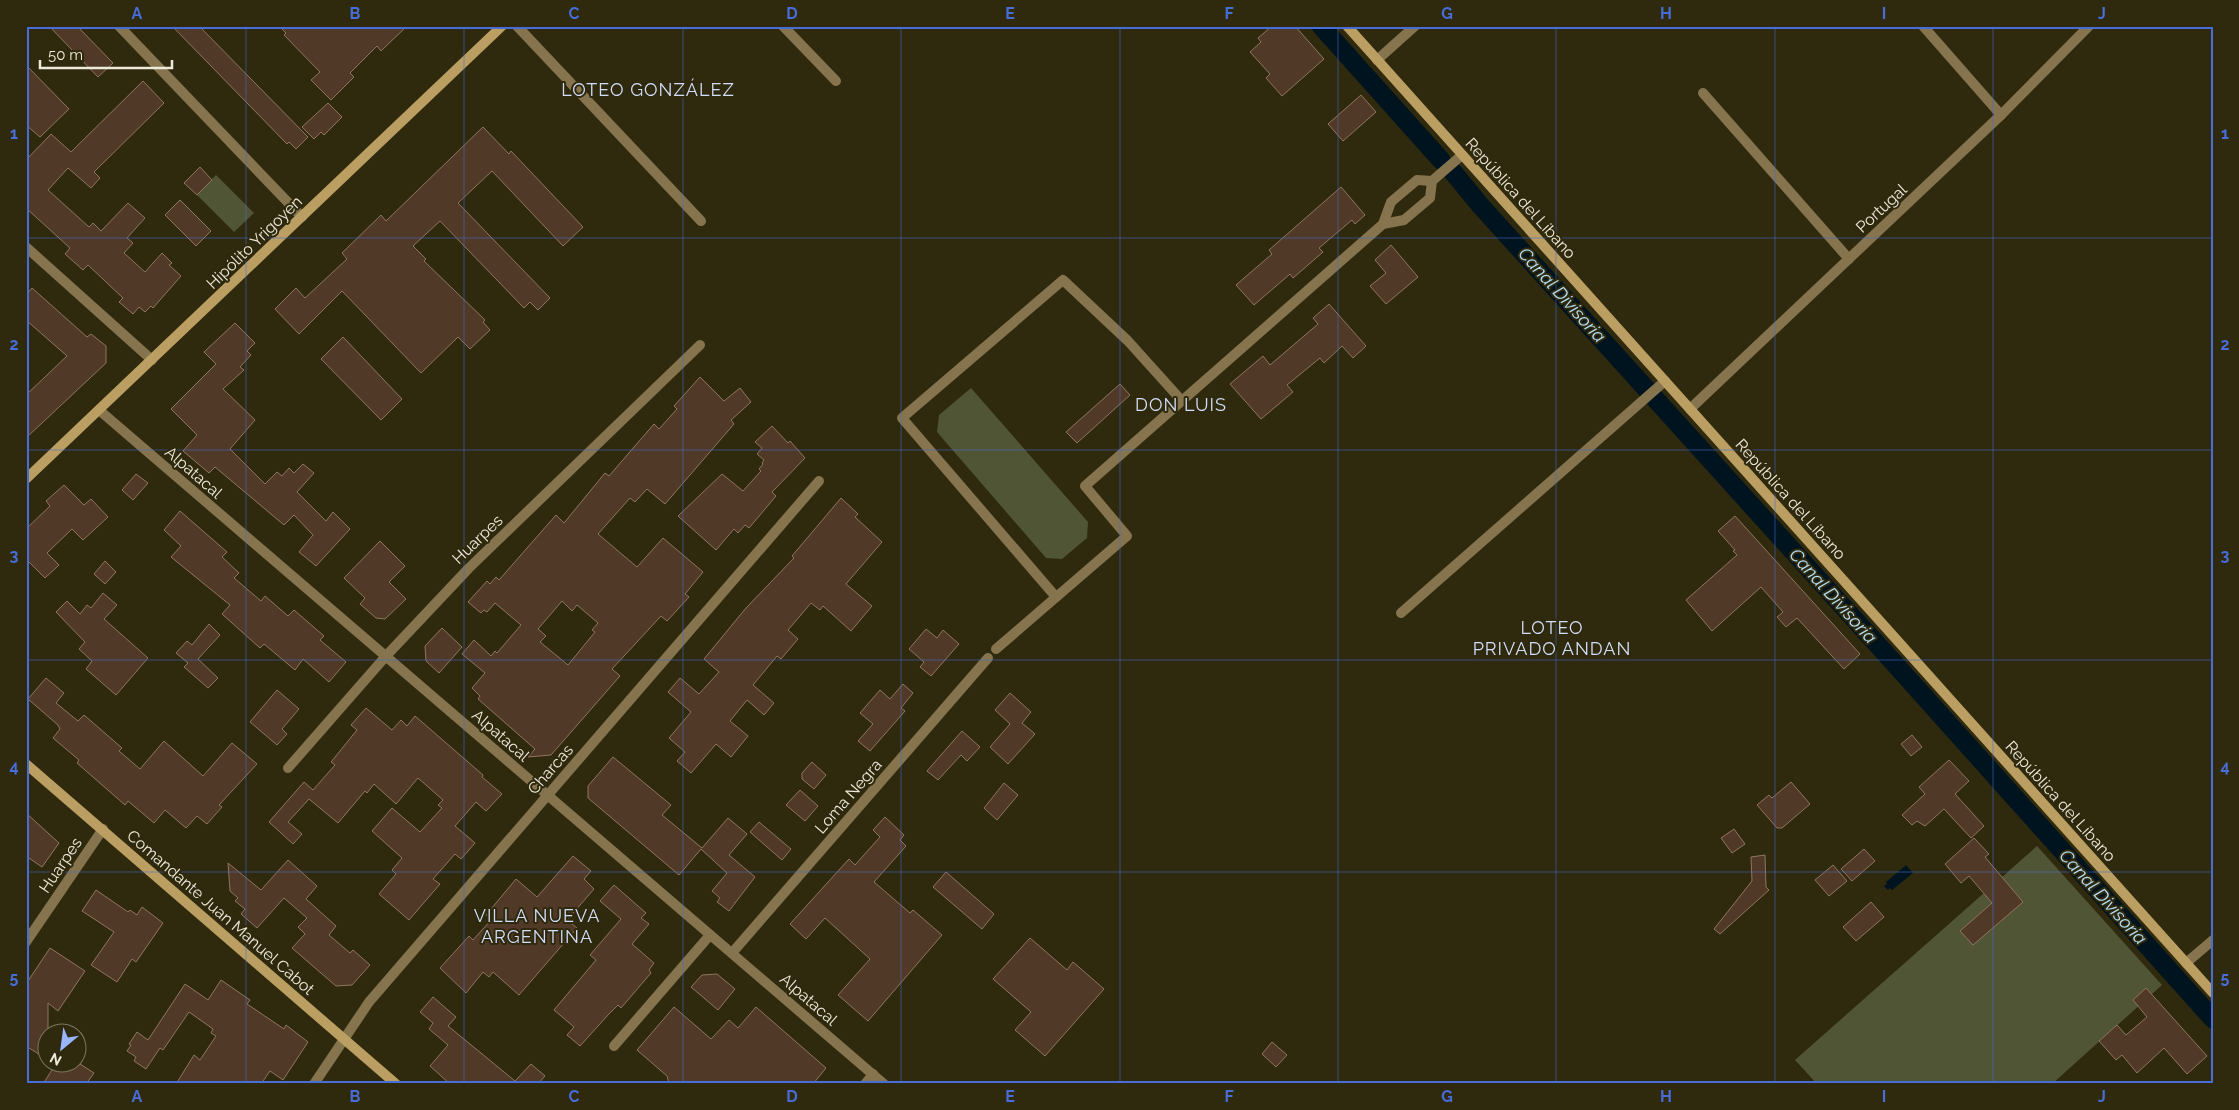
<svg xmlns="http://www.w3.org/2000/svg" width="2239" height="1110" viewBox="0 0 2239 1110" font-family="Raleway,sans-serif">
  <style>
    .green { fill: #505536 }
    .water { fill: #001420 }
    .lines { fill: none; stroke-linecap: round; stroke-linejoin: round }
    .canal { stroke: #001420; stroke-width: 19 }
    .building { fill: #503926; stroke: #907662; fill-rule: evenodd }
    .minor { stroke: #85744e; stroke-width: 10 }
    .secondary { stroke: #bb9e61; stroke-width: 10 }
    .grid { fill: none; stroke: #476dd8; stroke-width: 1; stroke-opacity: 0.55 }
    .labels { text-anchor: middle; stroke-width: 4; stroke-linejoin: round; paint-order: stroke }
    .street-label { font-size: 16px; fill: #eeeada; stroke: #2f290d }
    .neighbourhood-label { font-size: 18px; letter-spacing: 1px; fill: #d2def9; stroke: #2f290d }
    .water-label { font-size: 18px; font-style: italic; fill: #b3e1fa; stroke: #2f290d }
    .neatline { fill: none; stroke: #476dd8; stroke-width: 2 }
    .grid-label { font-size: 16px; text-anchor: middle; font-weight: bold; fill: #476dd8 }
  </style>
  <rect width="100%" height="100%" fill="#2f290d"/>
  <g class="green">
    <polygon points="216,175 254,213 234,232 197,195"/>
    <polygon points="971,388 1088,522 1087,538 1062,559 1046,558 937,432 939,415"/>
    <polygon points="2037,846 2162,985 2052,1084 1817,1084 1795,1060"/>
  </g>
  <polygon class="water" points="1906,865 1913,873 1892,890 1890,888 1888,890 1884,886 1887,884 1886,882"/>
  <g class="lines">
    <g class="canal">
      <polyline points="1321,26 1441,160"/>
      <polyline points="1453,172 1480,205 1903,673 2213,1019"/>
    </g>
  </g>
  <g class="building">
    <polygon points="49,26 77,26 113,63 98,77"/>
    <polygon points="172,26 199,26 308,137 296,149 289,142 287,144"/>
    <polygon points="279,26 407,26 381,51 377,46 350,73 354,77 331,100 311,80 320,72 284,35 286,33"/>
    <polygon points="1272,26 1295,26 1324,59 1282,96 1266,78 1270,74 1250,52 1261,42 1258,38"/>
    <polygon points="26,65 69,109 40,137 26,125"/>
    <polygon points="143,81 164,103 94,172 100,178 91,188 68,168 48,190 89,227 93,223 101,231 128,203 145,218 127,238 133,243 124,253 145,272 162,253 172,263 169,265 181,276 153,308 151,306 145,312 139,307 133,314 119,302 123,298 88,265 83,270 65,254 70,248 26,208 26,160 51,134 71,152"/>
    <polygon points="1361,95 1376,112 1343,141 1328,124"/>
    <polygon points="328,103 342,117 324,135 321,132 314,139 302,127"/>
    <polygon points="483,127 509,154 511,151 583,227 563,246 492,171 458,203 550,298 538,310 530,302 524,308 440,221 413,246 426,259 424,261 485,320 483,322 490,330 470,349 458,337 421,373 342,291 299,334 275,309 296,288 305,298 347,259 342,253 381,215 386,221"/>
    <polygon points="200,167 212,180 197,195 184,183"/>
    <polygon points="1341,187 1365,215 1355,224 1352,220 1319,248 1323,252 1293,278 1290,274 1254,305 1236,285 1272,254 1269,250"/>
    <polygon points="180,200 211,231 196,246 165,215"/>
    <polygon points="1391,245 1418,277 1386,304 1370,286 1386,273 1375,260"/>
    <polygon points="32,288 87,337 91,334 106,346 106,363 26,438 26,395 67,356 26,320 26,295"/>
    <polygon points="1329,304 1366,346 1353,358 1342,346 1324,363 1320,358 1287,385 1293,392 1261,419 1230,384 1263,356 1270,365 1318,324 1313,318"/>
    <polygon points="235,323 255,343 247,351 251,355 240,367 244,370 223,389 255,420 230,449 265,484 277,472 282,476 289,468 294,473 303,464 314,473 297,492 326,521 333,512 350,529 316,566 299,552 313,535 294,515 284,525 215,467 209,473 183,451 197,435 171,409 216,364 204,352"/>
    <polygon points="343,337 402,399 381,420 321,359"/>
    <path d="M700,377l24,24 16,-13 11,14 -20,18 3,4 -69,80 -18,-15 -12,13 -5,-4 -32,36 39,33 26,-29 40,34 -18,22 4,3 -22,24 -6,-5 -49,53 8,7 -69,79 -23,2 7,-8 -57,-50 2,-3 -8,-8 13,-15 -23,-19 12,-14 17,16 4,-5 2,2 24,-28 -26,-22 -8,9 -3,-2 -3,3 -13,-11 19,-21 3,3 6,-7 3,3 57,-65 8,8 41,-50 4,3 45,-52 5,5 18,-20 -3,-3zM562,601l10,10 5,-6 21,18 -6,7 3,2 -27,33 -28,-23 6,-6 -8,-7z"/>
    <polygon points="1120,384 1130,395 1077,443 1066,432"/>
    <polygon points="772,426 788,443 790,441 805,458 772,492 776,496 749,528 745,525 738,533 734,529 716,550 678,516 722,474 743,491 761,471 759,469 763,464 762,463 764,460 757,454 762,448 755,442"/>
    <polygon points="136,474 148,483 133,500 122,490"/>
    <polygon points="64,485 84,505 91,499 108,517 83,540 72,529 47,553 59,565 45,578 26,559 26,529 50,506 46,501"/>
    <polygon points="841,498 858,514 855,517 882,542 846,584 872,606 851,631 823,606 820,610 811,603 788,630 798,639 781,659 777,656 753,685 774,703 764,715 747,700 730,721 748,736 731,757 716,744 691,773 677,761 685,752 669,738 691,712 668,692 680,678 699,694 719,672 704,659 746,608 794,558 792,556"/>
    <polygon points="180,511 227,552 222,557 239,573 234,578 261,601 265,596 288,616 294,610 324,636 320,640 346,662 329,682 303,659 295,670 264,644 260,648 222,614 230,605 171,557 181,546 164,530"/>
    <polygon points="1735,516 1860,654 1844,669 1797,618 1786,627 1777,617 1783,612 1761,587 1712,631 1686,600 1737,555 1733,551 1735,550 1718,531"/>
    <polygon points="380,541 405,566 389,582 406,599 385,619 376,618 360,604 365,598 344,578"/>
    <polygon points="105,561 116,572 105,584 94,574"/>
    <polygon points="103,593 117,605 104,619 148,658 116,695 86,669 92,661 79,649 85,642 56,612 67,601 80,614 87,605 91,608"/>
    <polygon points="209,624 220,635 198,659 218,678 208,688 184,667 188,663 176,653 187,641 192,645"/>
    <polygon points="442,628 462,647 439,673 426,661 425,646"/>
    <polygon points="926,629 937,638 943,630 959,644 931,676 920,667 924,662 909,649"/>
    <polygon points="46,678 64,693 56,703 78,721 84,715 122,748 119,751 140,769 164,741 203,776 232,743 257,764 219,805 222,807 207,824 197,816 186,828 165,810 154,823 128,801 125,805 77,763 79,760 53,738 60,729 58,725 28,699"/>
    <polygon points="903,684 913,693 901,708 905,711 870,751 858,741 873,724 860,713 880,690 890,699"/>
    <polygon points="277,690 299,709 282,729 287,734 277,745 250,722"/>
    <polygon points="1010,693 1031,712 1022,723 1035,734 1008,764 990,747 1010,724 995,710"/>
    <polygon points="366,708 392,730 401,720 407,726 415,716 483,775 482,777 502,794 486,811 476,802 455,826 475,843 461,859 455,854 433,879 440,884 409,920 379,894 396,874 392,870 402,858 372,831 392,808 420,832 442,808 438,805 443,800 418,778 396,804 374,784 367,793 365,791 338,823 309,799 288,822 302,834 293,844 269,822 304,782 313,790 335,765 331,762 357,730 351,725"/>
    <polygon points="962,731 980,747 967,761 961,755 938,780 927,771"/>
    <polygon points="1912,735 1922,747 1911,756 1901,744"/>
    <polygon points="613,757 671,805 662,815 702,848 728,818 747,834 729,855 755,877 729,911 717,902 720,898 712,891 727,873 701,849 679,875 588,798 588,786"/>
    <polygon points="1949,760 1969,781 1955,794 1984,826 1971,838 1944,809 1925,826 1917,821 1912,825 1902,815 1925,794 1919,787"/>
    <polygon points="812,762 826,775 814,789 802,779 802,773"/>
    <polygon points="1791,782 1810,804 1782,828 1777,828 1757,805 1769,795 1772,798"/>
    <polygon points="1004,783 1018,795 997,820 984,808"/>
    <polygon points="800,790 818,806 805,821 786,805"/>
    <polygon points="26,813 59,843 42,867 26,856"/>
    <polygon points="885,817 904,835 900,840 906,846 874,882 910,913 913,910 942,935 868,1021 838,995 870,959 825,918 806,939 790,924 849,859 855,865 880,837 873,830"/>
    <polygon points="759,822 791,849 782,860 750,832"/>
    <polygon points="1734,829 1745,844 1732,853 1721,838"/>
    <polygon points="1974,838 1989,854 1985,857 2023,902 1973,945 1960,931 1992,903 1969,876 1961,883 1945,864"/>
    <polygon points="1864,849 1875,861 1852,881 1841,869"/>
    <polygon points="1765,855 1766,887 1769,890 1720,934 1714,929 1752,881 1751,857"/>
    <polygon points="573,856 591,871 584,879 594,889 567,920 577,928 519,995 493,972 489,977 483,972 466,993 440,968 469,936 473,940 491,920 486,915 516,879 537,897"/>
    <polygon points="288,860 317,886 306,899 336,926 329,935 350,953 353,950 370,965 352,985 336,986 292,948 305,934 298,927 307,918 284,898 257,928 241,914 245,909 235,901 238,898 230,891 228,863 261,890"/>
    <polygon points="1833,865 1847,881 1829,896 1815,880"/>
    <polygon points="946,872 994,914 982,929 933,887"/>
    <polygon points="614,885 646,913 641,918 649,924 632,944 654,963 649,970 651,973 621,1008 618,1005 608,1015 580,1046 567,1035 574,1027 554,1010 596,960 590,955 621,919 600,901"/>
    <polygon points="96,890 128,912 130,910 137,915 142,907 163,923 136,962 132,959 117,982 91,965 114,932 82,911"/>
    <polygon points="1871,902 1884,917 1856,941 1843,927"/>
    <polygon points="1030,938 1067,970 1073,962 1104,989 1045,1056 1015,1030 1031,1012 993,979"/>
    <polygon points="50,948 85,971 58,1011 48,1003 48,1060 26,1046 26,984"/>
    <polygon points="717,974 735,989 718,1010 691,987 702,975"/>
    <polygon points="221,980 250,1000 247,1004 284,1029 286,1025 308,1042 283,1080 270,1071 261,1084 176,1084 194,1055 200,1060 216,1036 211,1033 213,1029 189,1012 163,1050 160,1048 146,1069 134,1061 136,1057 127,1051 131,1045 129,1044 137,1032 148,1040 185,984 208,1000"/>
    <polygon points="2146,988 2207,1056 2187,1074 2164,1048 2137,1073 2122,1055 2116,1060 2099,1041 2117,1025 2126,1035 2147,1017 2133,1000"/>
    <polygon points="433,997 456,1017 448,1026 515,1081 531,1064 545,1076 538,1084 450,1084 430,1066 448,1045 429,1029 433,1023 420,1012"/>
    <polygon points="674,1007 711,1039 729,1020 738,1028 756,1007 826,1068 813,1084 669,1084 667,1076 637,1050"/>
    <polygon points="1272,1042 1287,1055 1276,1067 1262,1054"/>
    <polygon points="57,1062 77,1062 94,1073 86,1084 43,1084"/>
  </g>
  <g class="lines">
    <g class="minor">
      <polyline points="119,26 302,217"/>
      <polyline points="517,26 701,221"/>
      <polyline points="783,26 836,81"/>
      <polyline points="1923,26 2001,115"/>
      <polyline points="1377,60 1415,26"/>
      <polyline points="1703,93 1849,259"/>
      <polyline points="1383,224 1404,220 1430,198 1432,181 1462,155"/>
      <polyline points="26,247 152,360"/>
      <polyline points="1690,409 2001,115 2089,26"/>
      <polyline points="99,410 884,1084"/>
      <polyline points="1056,597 902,418 1063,280 1128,341 1182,401"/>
      <polyline points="1401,613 1665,381"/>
      <polyline points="996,649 1127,536 1085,486 1383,224 1391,202 1417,180 1432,181"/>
      <polyline points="288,768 386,656 469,568 700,345"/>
      <polyline points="26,942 103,829"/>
      <polyline points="732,953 988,658"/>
      <polyline points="2186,963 2213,940"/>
      <polyline points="614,1046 710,935"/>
      <polyline points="314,1084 369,1002 819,481"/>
      <polyline points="865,1084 873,1074"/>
    </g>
    <g class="secondary">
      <polyline points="1347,26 2213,993"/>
      <polyline points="26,479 502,26"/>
      <polyline points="26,764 396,1084"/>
    </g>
  </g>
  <path class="grid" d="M246,26v1058M464,26v1058M683,26v1058M901,26v1058M1120,26v1058M1338,26v1058M1556,26v1058M1775,26v1058M1993,26v1058M26,238h2187M26,450h2187M26,660h2187M26,872h2187"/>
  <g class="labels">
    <g class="street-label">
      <text transform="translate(1521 198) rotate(48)" y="6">República del Líbano</text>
      <text transform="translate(1881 208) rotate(-43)" y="6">Portugal</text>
      <text transform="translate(254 242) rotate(-44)" y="6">Hipólito Yrigoyen</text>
      <text transform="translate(194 472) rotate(41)" y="6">Alpatacal</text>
      <text transform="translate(1791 499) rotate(48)" y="6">República del Líbano</text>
      <text transform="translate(477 539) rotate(-44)" y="6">Huarpes</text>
      <text transform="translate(501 735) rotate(41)" y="6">Alpatacal</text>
      <text transform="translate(550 769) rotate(-49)" y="6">Charcas</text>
      <text transform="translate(848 796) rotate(-49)" y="6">Loma Negra</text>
      <text transform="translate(2061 801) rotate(48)" y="6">República del Líbano</text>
      <text transform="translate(60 865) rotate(-56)" y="6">Huarpes</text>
      <text transform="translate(221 912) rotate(41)" y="6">Comandante Juan Manuel Cabot</text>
      <text transform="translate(809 999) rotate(41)" y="6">Alpatacal</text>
    </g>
    <g class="neighbourhood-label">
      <text x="648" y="96">LOTEO GONZÁLEZ</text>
      <text x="1181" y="411">DON LUIS</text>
      <text x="1552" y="634">LOTEO<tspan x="1552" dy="21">PRIVADO ANDAN</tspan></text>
      <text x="537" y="922">VILLA NUEVA<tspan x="537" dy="21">ARGENTINA</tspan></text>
    </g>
    <g class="water-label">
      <text transform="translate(1562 295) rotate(48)" y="6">Canal Divisoria</text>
      <text transform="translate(1833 596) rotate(48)" y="6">Canal Divisoria</text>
      <text transform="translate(2103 897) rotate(48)" y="6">Canal Divisoria</text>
    </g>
  </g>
  <rect width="2239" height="1110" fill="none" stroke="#2f290d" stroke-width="55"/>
  <g transform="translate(62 1048) rotate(209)"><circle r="24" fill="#2f290d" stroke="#7b765f"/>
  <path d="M0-4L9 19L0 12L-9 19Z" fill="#99b5fd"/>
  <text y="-8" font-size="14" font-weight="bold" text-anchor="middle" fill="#eeeada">N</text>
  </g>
  <path d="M40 60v8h132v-8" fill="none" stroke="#eeeada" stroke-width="2.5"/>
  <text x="48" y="60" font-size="15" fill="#eeeada" stroke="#2f290d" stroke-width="4" paint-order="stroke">50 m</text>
  <rect x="28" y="28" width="2184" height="1054" class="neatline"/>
  <g class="grid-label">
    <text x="137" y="19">A</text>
    <text x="355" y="19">B</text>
    <text x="574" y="19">C</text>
    <text x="792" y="19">D</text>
    <text x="1010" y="19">E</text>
    <text x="1229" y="19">F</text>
    <text x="1447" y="19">G</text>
    <text x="1666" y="19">H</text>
    <text x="1884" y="19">I</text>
    <text x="2102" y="19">J</text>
    <text x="14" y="139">1</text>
    <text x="2225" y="139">1</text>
    <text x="14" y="350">2</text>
    <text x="2225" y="350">2</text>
    <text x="14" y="561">3</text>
    <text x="2225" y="561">3</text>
    <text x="14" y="772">4</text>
    <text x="2225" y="772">4</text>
    <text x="14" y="983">5</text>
    <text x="2225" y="983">5</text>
    <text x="137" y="1102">A</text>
    <text x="355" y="1102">B</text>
    <text x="574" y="1102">C</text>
    <text x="792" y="1102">D</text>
    <text x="1010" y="1102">E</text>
    <text x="1229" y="1102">F</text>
    <text x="1447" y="1102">G</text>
    <text x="1666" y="1102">H</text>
    <text x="1884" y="1102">I</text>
    <text x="2102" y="1102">J</text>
  </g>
</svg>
